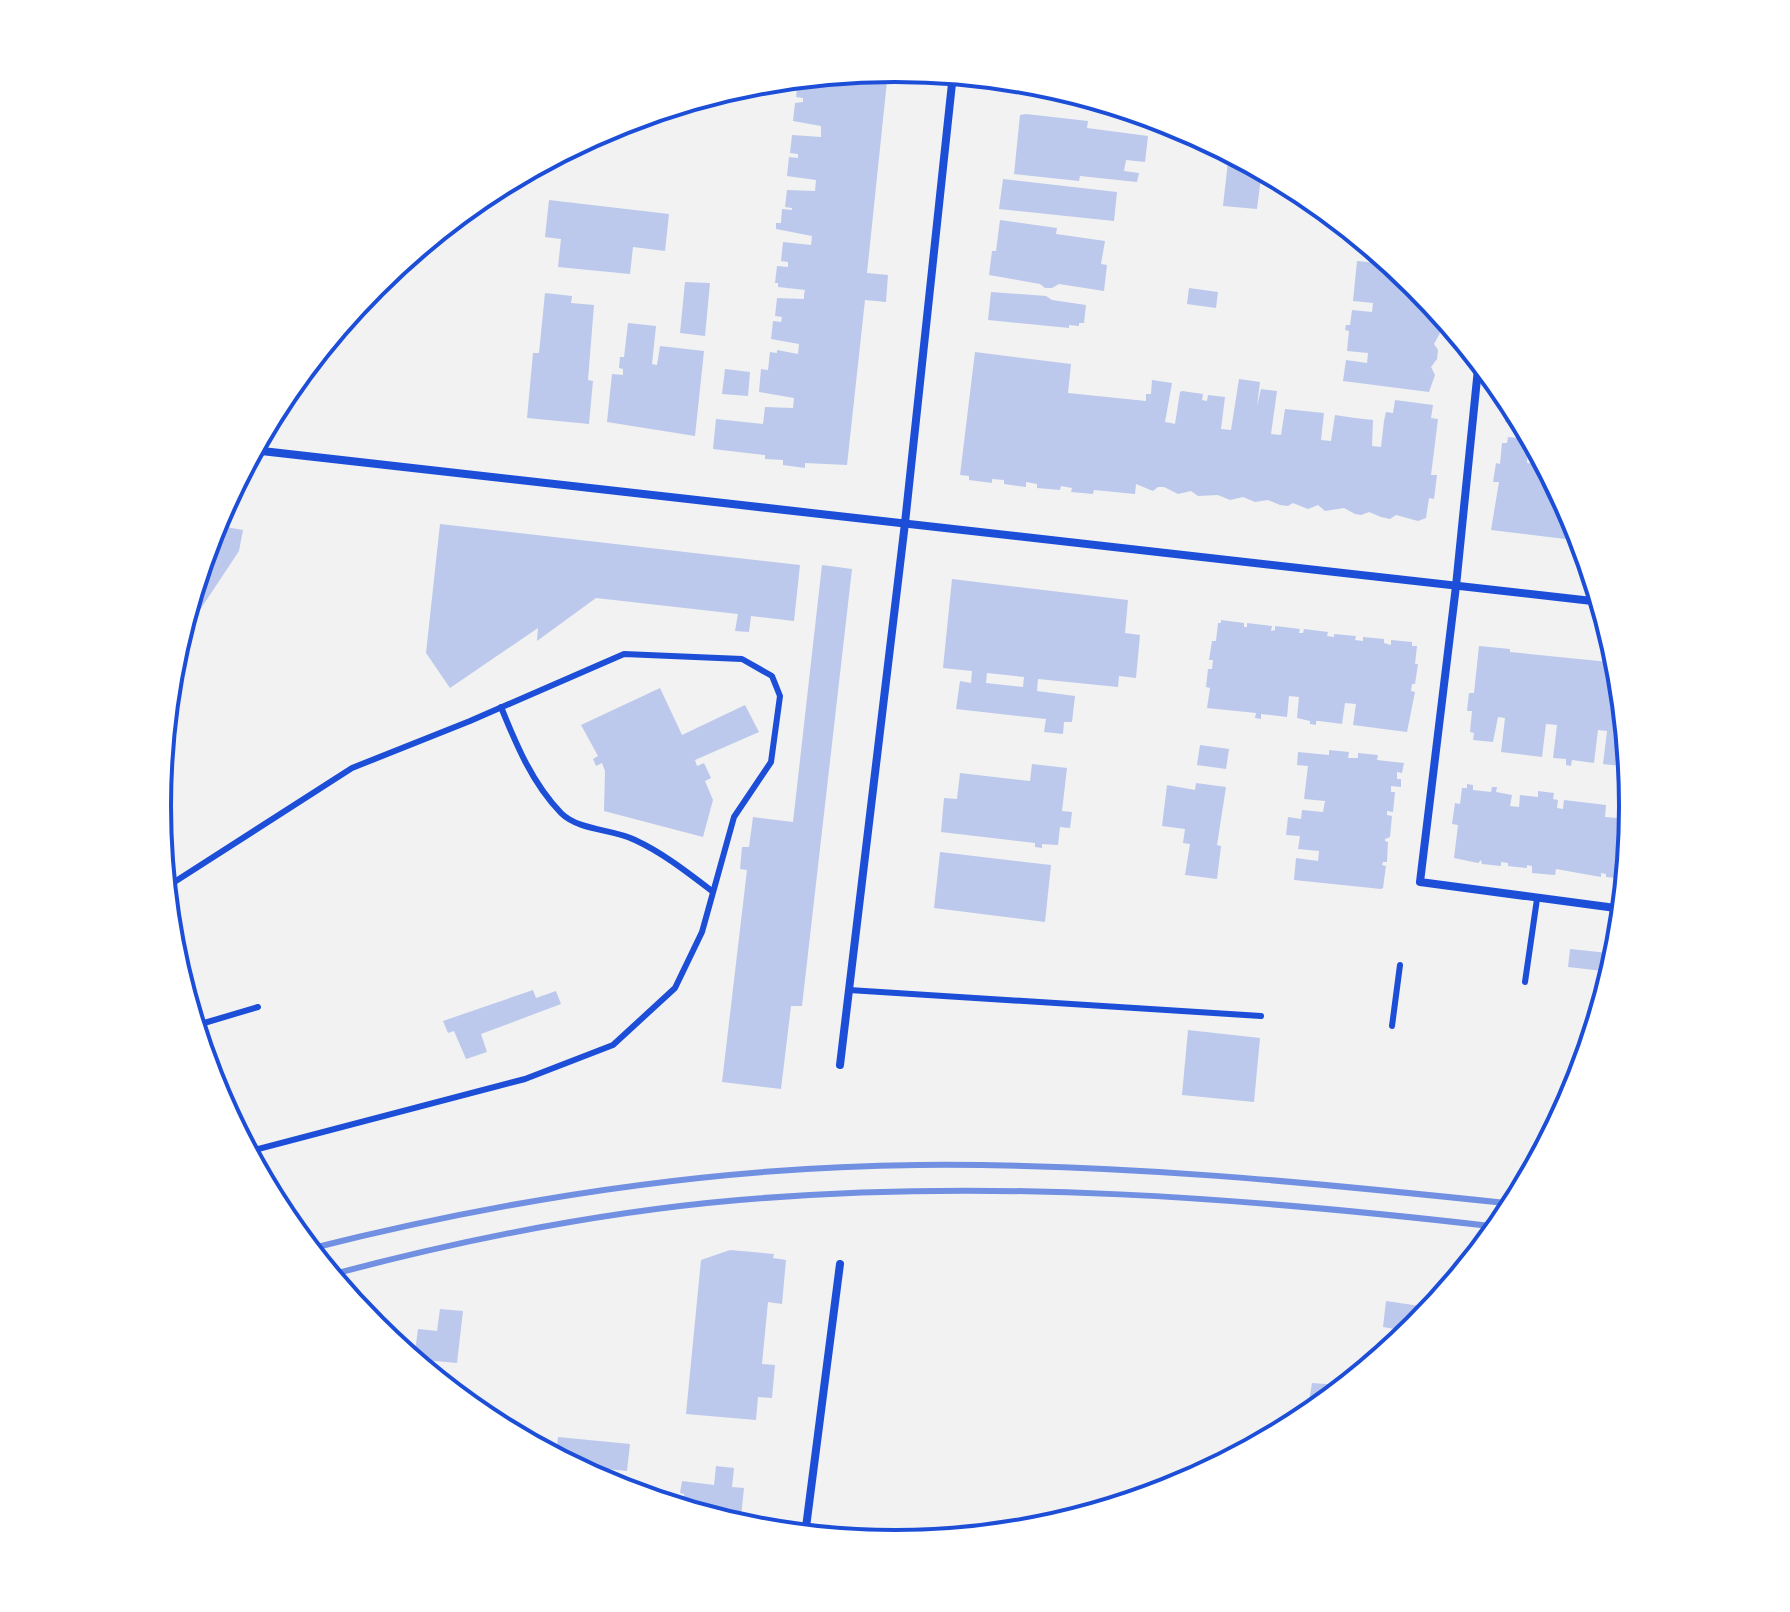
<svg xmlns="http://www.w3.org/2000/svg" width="1790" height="1612" viewBox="0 0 1790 1612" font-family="'PT Serif',serif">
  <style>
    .building { fill: #bdc9ec; fill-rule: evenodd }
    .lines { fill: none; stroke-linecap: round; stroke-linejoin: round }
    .service { stroke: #1d4ed8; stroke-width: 6 }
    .minor { stroke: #1d4ed8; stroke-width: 8 }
    .rail { stroke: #7290e2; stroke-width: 6 }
    .rim { fill: none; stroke: #1d4ed8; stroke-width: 4 }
  </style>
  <rect width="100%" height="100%" fill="#f2f2f2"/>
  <g class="building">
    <polygon points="827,75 887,81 867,273 888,275 886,302 865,300 847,465 805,463 805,468 783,465 783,460 765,459 765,455 713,449 716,419 763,424 765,407 793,408 794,398 759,392 761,369 768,370 770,352 777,353 777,350 798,354 799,344 771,339 773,321 781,322 782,317 775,316 777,298 804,299 804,294 805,290 778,287 778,283 775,283 777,266 788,267 788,262 781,261 783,242 811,245 812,236 776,229 776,223 781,223 782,209 792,210 792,208 785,207 787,190 815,191 816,180 787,176 789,157 798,158 798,154 790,153 792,135 821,137 821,126 793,121 795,103 803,102 803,98 796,97 798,78"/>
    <polygon points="1026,114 1088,121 1087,128 1148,136 1145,162 1126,160 1124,171 1139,173 1137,182 1080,176 1079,181 1014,174 1020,115"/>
    <polygon points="1229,152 1262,169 1257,209 1223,206"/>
    <polygon points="1003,179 1117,192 1114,221 999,209"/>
    <polygon points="549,200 669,214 665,251 633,247 630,274 558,267 561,239 545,237"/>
    <polygon points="1000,220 1057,228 1056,234 1105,241 1101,264 1107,265 1104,291 1059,284 1052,288 1045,288 1040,284 989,275 992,251 996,251"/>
    <polygon points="1360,237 1417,284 1440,312 1437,319 1441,325 1440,333 1434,344 1438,350 1437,359 1431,367 1435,375 1429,392 1343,381 1346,360 1367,363 1368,353 1347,351 1349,331 1345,330 1346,325 1350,325 1352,310 1372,312 1373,303 1353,301 1357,261 1378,263 1378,258 1379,254 1358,251"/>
    <polygon points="685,282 710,283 705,336 680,333"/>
    <polygon points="1189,288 1218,292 1216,308 1187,304"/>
    <polygon points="991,292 1046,296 1052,300 1086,305 1084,323 1079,323 1079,326 1069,325 1069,328 988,320"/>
    <polygon points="545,293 572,296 571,303 594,305 588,380 593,381 589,424 527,418 533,353 539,353"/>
    <polygon points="628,323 656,326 652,364 657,365 660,346 704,351 695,436 607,422 612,374 623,375 623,369 619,368 620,357 624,357"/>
    <polygon points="975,352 1071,364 1068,393 1146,401 1146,394 1151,394 1152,380 1172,383 1165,422 1171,423 1175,424 1180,392 1182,391 1203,394 1202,400 1207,401 1208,395 1225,397 1221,429 1231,430 1239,379 1260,382 1257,406 1261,389 1277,391 1271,434 1281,435 1285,409 1324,413 1321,440 1331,441 1335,415 1355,418 1373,420 1372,446 1381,447 1384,421 1386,412 1393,413 1395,400 1433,405 1431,418 1438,419 1431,475 1437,475 1434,499 1429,498 1426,518 1418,521 1396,515 1390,519 1381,517 1369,512 1361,515 1355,514 1344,508 1325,511 1318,505 1308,509 1293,503 1288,506 1280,505 1268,500 1255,502 1243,497 1230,500 1218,495 1198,496 1191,491 1178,494 1164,487 1158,487 1153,491 1136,484 1135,494 1094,490 1093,494 1071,492 1072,488 1061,486 1060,490 1037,488 1037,484 1026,482 1026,487 1004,484 1004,480 992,479 992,483 969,480 969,476 960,475"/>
    <polygon points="725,369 750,372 748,396 722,394"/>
    <polygon points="1508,405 1514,406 1524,425 1505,422"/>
    <polygon points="1508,437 1528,439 1527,463 1534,464 1536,447 1577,524 1582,541 1491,530 1499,482 1493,482 1496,463 1500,464 1502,443 1507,443"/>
    <polygon points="225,501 231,503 226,527 243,530 239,551 182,637 179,636 213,523"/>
    <polygon points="440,524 800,565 794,621 751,616 749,632 735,631 738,614 596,598 537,641 538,628 450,688 426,653"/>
    <polygon points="822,565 852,569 802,1006 791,1006 781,1089 722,1082 747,870 740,869 742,847 749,847 753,817 793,822"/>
    <path d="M952,579l176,21 -3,33 15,2 -4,43 -17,-2 -1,11 -80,-8 -1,12 38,5 -3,26h-8l-1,12 -19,-2 2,-13 -90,-10 4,-28 11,2 1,-12 -29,-3zM987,673l37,4 -1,10 -37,-4z"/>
    <polygon points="1221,620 1244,623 1244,627 1247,627 1247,623 1272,626 1271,631 1275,630 1275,626 1300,629 1299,633 1303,633 1304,629 1328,632 1327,636 1334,637 1334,634 1356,636 1355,640 1363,641 1363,637 1384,639 1384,643 1391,645 1391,640 1412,642 1412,646 1417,646 1415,664 1418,664 1415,684 1412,684 1411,691 1415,692 1407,732 1353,725 1356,704 1345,703 1342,724 1319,721 1316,721 1316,725 1310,724 1310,721 1297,718 1299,697 1289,696 1287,717 1261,714 1261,719 1255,718 1256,713 1207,708 1210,688 1206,687 1208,669 1212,669 1213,660 1209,660 1212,641 1216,641 1218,623 1221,623"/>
    <polygon points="1479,646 1510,649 1510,652 1619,663 1629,767 1603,764 1607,731 1598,730 1594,763 1572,760 1571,766 1566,765 1566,759 1553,758 1557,725 1546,724 1542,757 1501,752 1505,718 1498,717 1493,742 1473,740 1474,733 1470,732 1472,711 1467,711 1469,693 1474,693"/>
    <polygon points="660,688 682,735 745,705 759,732 695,760 697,766 704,763 711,778 705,781 713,800 703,837 604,811 605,771 602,763 596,766 593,759 598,756 581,725"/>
    <polygon points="1200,745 1229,749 1226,769 1197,765"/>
    <polygon points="1329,750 1349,752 1348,758 1358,758 1358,753 1378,755 1377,760 1404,763 1402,773 1397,772 1397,779 1401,779 1401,787 1391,786 1391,792 1395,792 1393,812 1387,811 1387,815 1392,816 1390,837 1385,839 1385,841 1388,842 1387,862 1383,862 1382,865 1386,866 1383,888 1381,889 1294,880 1296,858 1318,861 1319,851 1298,849 1300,836 1286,835 1288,817 1301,819 1302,810 1323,812 1325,801 1304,799 1308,766 1297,765 1298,752 1329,755"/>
    <polygon points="1032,764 1067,768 1062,811 1072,812 1070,828 1060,827 1058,845 1042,844 1042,848 1035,847 1035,843 941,832 944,798 957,799 960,773 1030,781"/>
    <polygon points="1196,783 1226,787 1217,845 1221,846 1217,879 1185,875 1190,844 1183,843 1185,829 1162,826 1167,785 1195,790"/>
    <polygon points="1467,784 1473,785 1473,790 1491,792 1492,787 1497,787 1496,792 1512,795 1510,806 1519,807 1520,795 1538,797 1538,791 1554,793 1553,799 1558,800 1557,808 1563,809 1564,800 1606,805 1605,817 1618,818 1620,806 1633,807 1626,879 1606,877 1606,874 1601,873 1601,877 1556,869 1555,875 1532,873 1532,866 1527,865 1527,868 1508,866 1508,863 1501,862 1501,866 1482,864 1481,860 1478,863 1454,858 1458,825 1452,824 1455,803 1460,804 1462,788 1467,788"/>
    <polygon points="940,852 1051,865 1045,922 934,908"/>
    <polygon points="1570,949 1618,954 1612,972 1568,967"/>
    <polygon points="533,990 536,998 556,991 561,1004 481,1034 487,1052 466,1059 454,1031 448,1033 443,1021"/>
    <polygon points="1188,1030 1260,1038 1254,1102 1182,1095"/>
    <polygon points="730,1250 774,1254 773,1258 786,1260 782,1304 768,1302 762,1364 775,1365 772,1398 758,1397 756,1420 686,1414 701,1260"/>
    <polygon points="1386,1301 1420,1306 1417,1328 1412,1332 1383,1327"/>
    <polygon points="440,1309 463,1311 457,1363 414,1359 418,1329 437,1331"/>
    <polygon points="1312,1383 1339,1385 1338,1393 1306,1419"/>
    <polygon points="558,1437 630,1444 627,1471 606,1469 605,1484 556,1457"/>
    <polygon points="716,1466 734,1468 732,1487 744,1488 740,1526 683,1509 684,1494 680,1493 682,1481 714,1485"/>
  </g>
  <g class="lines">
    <g class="service">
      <path d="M501,707c15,37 31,76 60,106 18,18 53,16 74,27 28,13 52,32 77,51"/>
      <polyline points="165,888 352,768 470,721 624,654 742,659 772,676 780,696 771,762 734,817 702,932 675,988 613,1045 525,1079 247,1152"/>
      <polyline points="1525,982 1537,899"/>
      <polyline points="849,990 1261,1016"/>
      <polyline points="194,1026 258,1007"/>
      <polyline points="1392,1026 1400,965"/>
    </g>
    <g class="minor">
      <polyline points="1479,359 1456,586 1420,882 1623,909"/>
      <polyline points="253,450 1601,602"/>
      <polyline points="840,1065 905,523 953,74"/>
      <polyline points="805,1535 840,1264"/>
    </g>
    <g class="rail">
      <path d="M309,1249c198,-50 404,-82 609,-84 200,-2 398,18 597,39"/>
      <path d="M330,1275c135,-36 270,-63 409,-75 254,-22 509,-2 760,27"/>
    </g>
  </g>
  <path d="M0 0H1790V1612H0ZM171 806a724 724 0 1 1 1448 0a724 724 0 1 1-1448 0Z" fill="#fff" fill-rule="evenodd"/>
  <path class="rim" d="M171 806a724 724 0 1 1 1448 0a724 724 0 1 1-1448 0Z"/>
</svg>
